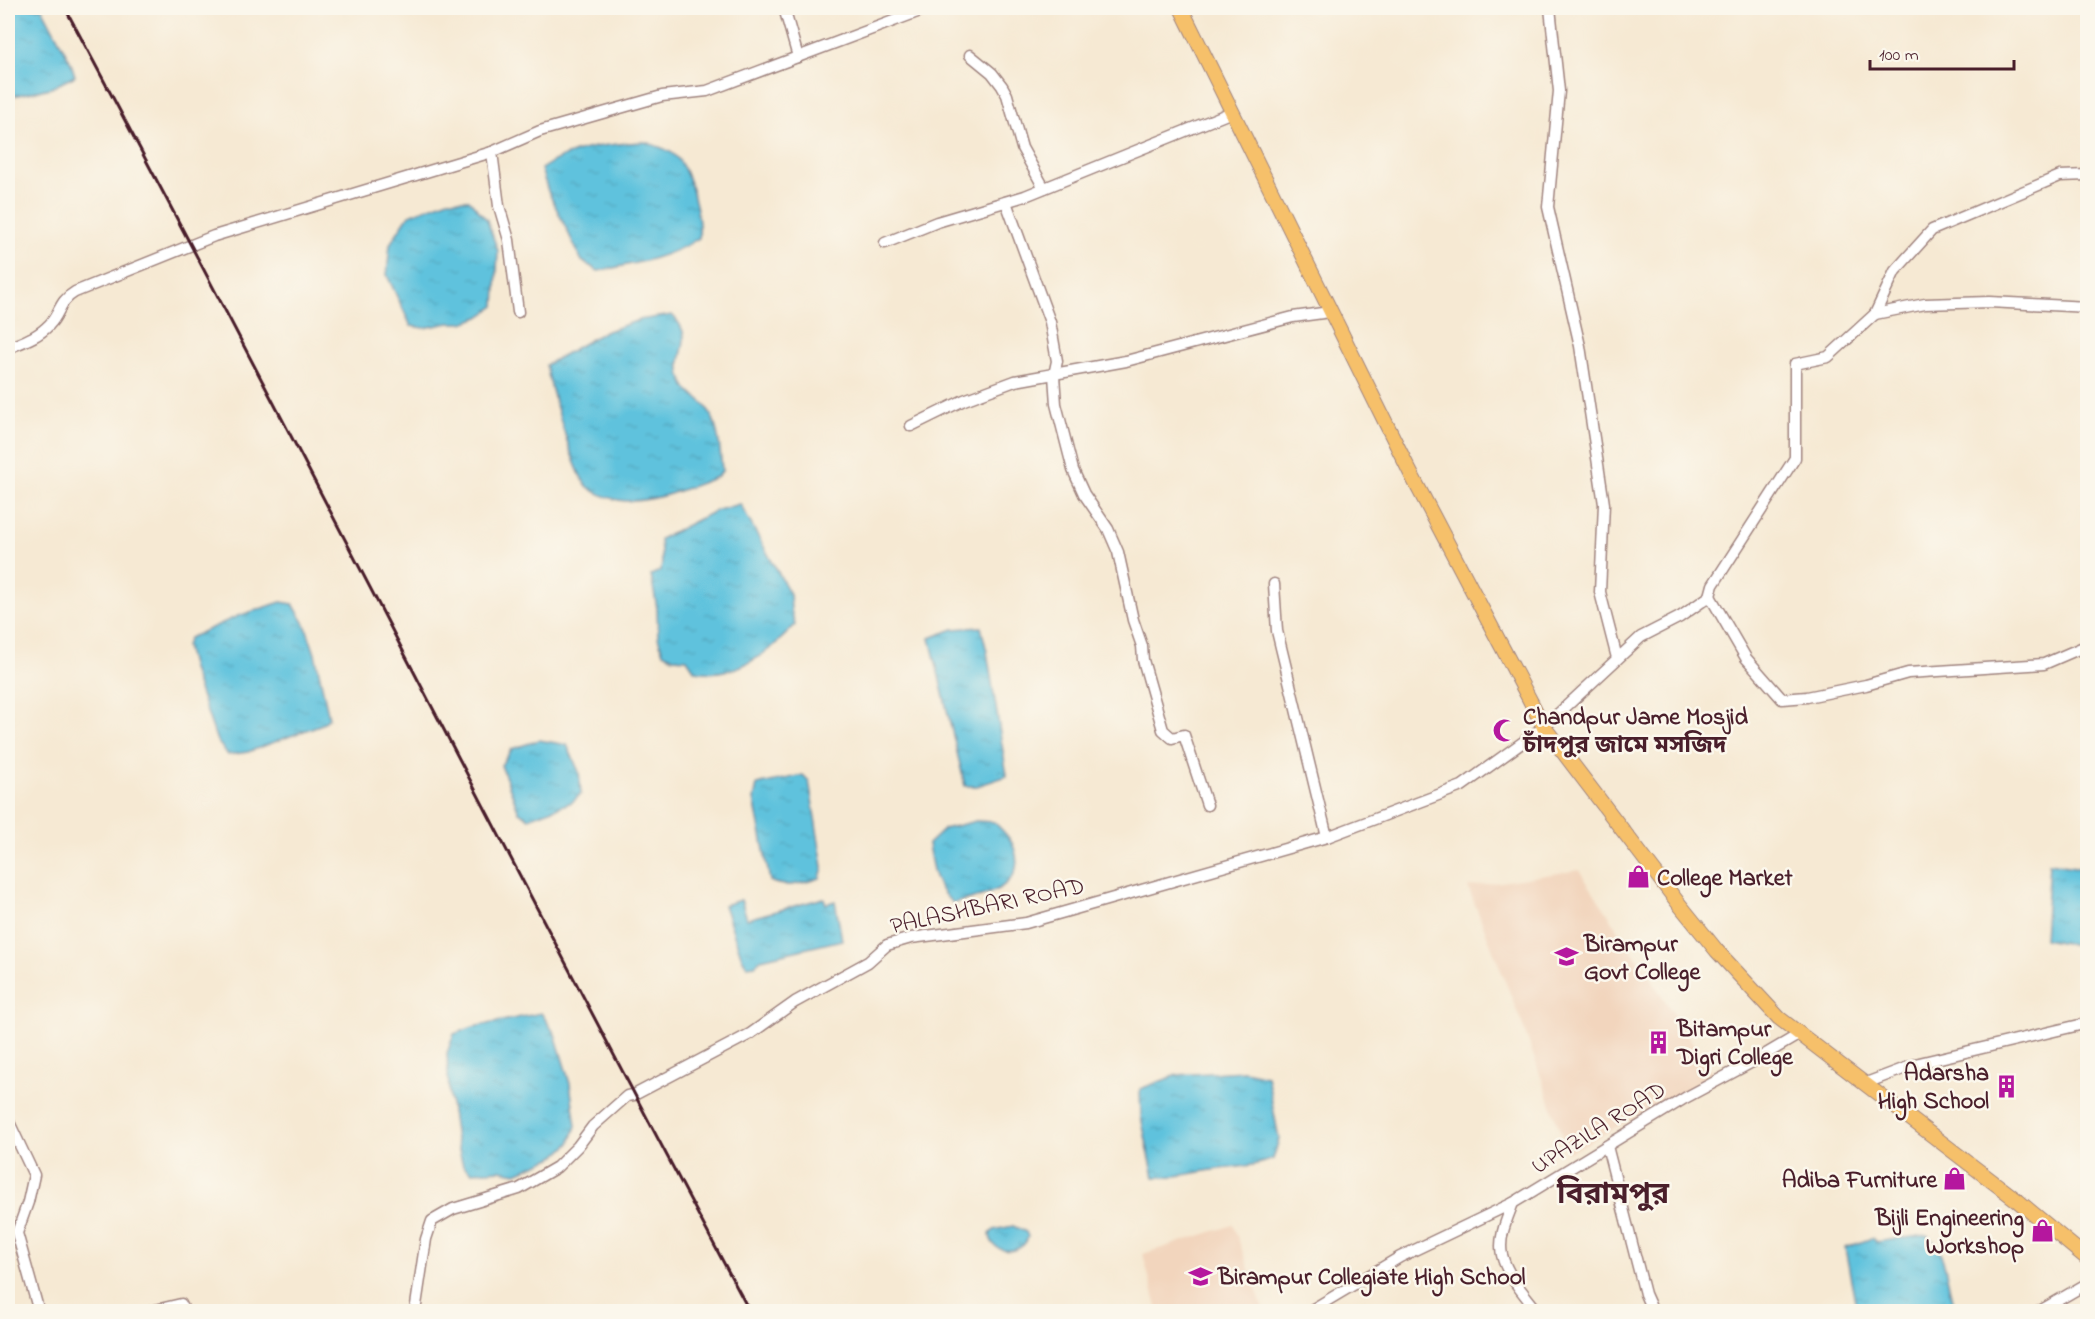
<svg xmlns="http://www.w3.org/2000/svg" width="2095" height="1319" viewBox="0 0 2095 1319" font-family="'Indie Flower','Noto Sans Bengali',sans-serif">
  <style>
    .built { fill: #f2d5bd }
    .water { fill: url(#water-ripples); stroke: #547084; stroke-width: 1.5 }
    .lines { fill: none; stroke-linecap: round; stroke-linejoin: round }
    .minor-casing { stroke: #a0847f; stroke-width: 13 }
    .major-casing { stroke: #a0847f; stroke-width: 16 }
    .minor { stroke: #fff; stroke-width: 10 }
    .major { stroke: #f6c06b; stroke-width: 14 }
    .rail { stroke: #4a1f2b; stroke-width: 3 }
    .labels { text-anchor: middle; stroke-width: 5; stroke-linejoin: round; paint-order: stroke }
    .poi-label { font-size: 24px; font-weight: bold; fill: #4a1f2b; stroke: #fbf7ec; text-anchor: start }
    .street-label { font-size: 24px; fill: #4a1f2b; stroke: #fbf7ec }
    .district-label { font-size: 30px; font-weight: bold; fill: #4a1f2b; stroke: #fbf7ec }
  </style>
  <defs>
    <pattern id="water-ripples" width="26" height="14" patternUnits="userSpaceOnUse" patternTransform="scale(1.5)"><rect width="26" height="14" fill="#5fc2dd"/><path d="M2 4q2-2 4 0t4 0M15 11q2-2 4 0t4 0" fill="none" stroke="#54a6be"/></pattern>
  </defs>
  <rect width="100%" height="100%" fill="#fbf7ec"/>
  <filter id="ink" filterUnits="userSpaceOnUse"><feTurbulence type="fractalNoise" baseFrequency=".0167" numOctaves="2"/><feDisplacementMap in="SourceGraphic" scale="12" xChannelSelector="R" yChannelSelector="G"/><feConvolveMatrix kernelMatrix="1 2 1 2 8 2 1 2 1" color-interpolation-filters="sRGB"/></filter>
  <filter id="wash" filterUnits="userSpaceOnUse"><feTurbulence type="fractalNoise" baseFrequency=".008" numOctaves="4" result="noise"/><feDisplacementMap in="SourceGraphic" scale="24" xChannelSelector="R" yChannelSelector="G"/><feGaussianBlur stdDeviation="1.35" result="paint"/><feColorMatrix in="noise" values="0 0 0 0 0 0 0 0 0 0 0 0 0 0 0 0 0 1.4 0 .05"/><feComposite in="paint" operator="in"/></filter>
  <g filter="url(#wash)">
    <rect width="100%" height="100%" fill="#f6e9d3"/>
    <g class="built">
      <polygon points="1579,870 1714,1075 1568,1153 1523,1026 1468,887"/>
      <polygon points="1233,1225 1264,1311 1158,1311 1143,1254"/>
    </g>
    <g class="water">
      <polygon points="8,8 42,8 71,63 75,76 51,88 8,97"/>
      <path d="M645,142c8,3 20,6 27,11 18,14 29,64 27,85 -30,20 -66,26 -101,33l-16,-10 -34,-70 -7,-22c31,-22 67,-25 104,-27z"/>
      <polygon points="448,200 469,200 487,220 498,251 495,306 479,317 463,323 449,323 424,328 411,326 387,275 390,244 409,215"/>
      <path d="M672,315c25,25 2,37 9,61 5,18 11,15 23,28 15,18 16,45 18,67l-5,6c-28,10 -58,24 -88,24 -13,0 -32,-6 -42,-15 -14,-15 -36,-98 -41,-121l56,-32 37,-13z"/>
      <path d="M740,504l50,90 1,16 4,15c-26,28 -59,54 -100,46l-8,-12 -14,-1 -10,-5 -5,-16 -1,-29 -6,-33 9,-4 2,-7 -2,-25 55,-28z"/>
      <polygon points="281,602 293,604 305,624 315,654 329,718 322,724 248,752 228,755 217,741 192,669 186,646 189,638 238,616"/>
      <polygon points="981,627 987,652 1007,776 977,786 965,786 930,638 953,629"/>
      <polygon points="539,740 567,745 579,772 581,794 572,802 529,818 519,812 501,765 512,749"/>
      <path d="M803,775l6,6 14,86 -3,11c-16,5 -35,11 -50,3l-16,-82 3,-14z"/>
      <path d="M976,821l18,1c6,6 14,13 18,21 20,43 -27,53 -59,60 -19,-15 -21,-36 -25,-59l16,-15z"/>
      <polygon points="2049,863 2087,869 2087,947 2044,939"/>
      <polygon points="824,898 826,904 835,901 842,940 761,959 755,965 747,966 742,958 724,905 741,900 747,919"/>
      <polygon points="541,1013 555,1034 570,1084 576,1126 570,1143 556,1156 516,1173 501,1170 471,1172 463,1165 456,1139 449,1091 447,1053 454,1034 473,1027"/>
      <path d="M1244,1071l23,5 12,63 -6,20c-19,8 -41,8 -61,11 -20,3 -38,8 -58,7l-13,-60 -1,-28 37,-14z"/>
      <path d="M1013,1226l13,6 2,5c-6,19 -37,18 -38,-3l4,-4z"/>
      <polygon points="1927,1235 1938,1246 1945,1267 1954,1311 1857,1311 1845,1248 1872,1238 1876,1242"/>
    </g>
  </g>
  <g filter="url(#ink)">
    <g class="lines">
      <defs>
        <g id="minor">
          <polyline points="784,8 798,57"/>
          <polyline points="1550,8 1559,91 1548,207 1580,346 1604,504 1600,592 1617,658"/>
          <polyline points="970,55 992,73 1002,86 1007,95 1022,148 1044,188"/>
          <polyline points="492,152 499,206 509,240 518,312"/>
          <polyline points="1006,202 1050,322 1057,361 1054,375 1056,404 1073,470 1084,494 1108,529 1118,552 1133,620 1142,646 1143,660 1163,730 1172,738 1184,735 1207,805"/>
          <polyline points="885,243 937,222 1025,196 1232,112"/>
          <polyline points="1875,314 1925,304 1989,302 2088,307"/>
          <path d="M8,348c14,-6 30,-11 41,-23 12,-12 9,-23 26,-33l139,-56 278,-84 48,-21 122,-35 45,-5 221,-83"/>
          <polyline points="911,426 964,400 1015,381 1126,361 1293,317 1330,312"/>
          <polyline points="1274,584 1277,631 1327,837"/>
          <polyline points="1710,596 1746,658 1782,699 1807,697 1866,685 1908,673 2044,664 2088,645"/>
          <polyline points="1866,1083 1919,1063 2088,1023"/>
          <polyline points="8,1120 34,1175 28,1202 17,1233 39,1312"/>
          <polyline points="1607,1146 1645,1294 1653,1312"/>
          <path d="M1513,1203c-6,16 -15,35 -11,52 5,21 23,40 36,57"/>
          <polyline points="147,1312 181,1304 185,1312"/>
          <polyline points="415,1312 426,1239 432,1221 453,1209 519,1189 557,1167 578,1146 593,1126 627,1096 634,1095 750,1034 795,1002 868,962 887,945 911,938 1026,923 1327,837 1462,786 1544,727 1641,637 1680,617 1710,596 1713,585 1795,458 1795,364 1828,357 1875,314 1895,271 1932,230 2060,176 2088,175"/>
          <polyline points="1308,1312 1400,1257 1513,1203 1685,1098 1754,1061 1800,1034"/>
          <polyline points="2038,1312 2088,1283"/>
        </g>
        <polyline id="major" points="1181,8 1410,472 1544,727 1679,904 1717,951 1779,1018 2018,1201 2088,1259"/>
      </defs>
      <use href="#minor" class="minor-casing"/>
      <use href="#major" class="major-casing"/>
      <use href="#minor" class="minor"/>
      <use href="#major" class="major"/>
      <path class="rail" d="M65,8c232,432 453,871 685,1304"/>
    </g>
  </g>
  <defs>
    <symbol id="mosque-bare" viewBox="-9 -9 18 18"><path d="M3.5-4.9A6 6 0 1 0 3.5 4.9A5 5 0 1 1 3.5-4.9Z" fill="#b5179e" stroke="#fbf7ec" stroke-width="2.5" paint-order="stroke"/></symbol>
    <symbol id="shop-bare" viewBox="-9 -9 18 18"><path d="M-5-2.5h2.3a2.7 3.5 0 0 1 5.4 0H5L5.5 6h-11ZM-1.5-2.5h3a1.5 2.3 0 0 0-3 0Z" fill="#b5179e" stroke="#fbf7ec" stroke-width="2.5" paint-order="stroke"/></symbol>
    <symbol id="university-bare" viewBox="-9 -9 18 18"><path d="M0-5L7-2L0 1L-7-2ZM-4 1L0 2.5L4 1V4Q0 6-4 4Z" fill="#b5179e" stroke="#fbf7ec" stroke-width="2.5" paint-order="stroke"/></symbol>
    <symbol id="building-bare" viewBox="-9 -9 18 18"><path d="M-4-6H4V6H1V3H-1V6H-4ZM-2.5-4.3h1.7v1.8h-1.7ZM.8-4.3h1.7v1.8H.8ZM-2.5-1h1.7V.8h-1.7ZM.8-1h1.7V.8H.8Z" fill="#b5179e" stroke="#fbf7ec" stroke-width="2.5" paint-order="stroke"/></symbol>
    <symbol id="school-bare" viewBox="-9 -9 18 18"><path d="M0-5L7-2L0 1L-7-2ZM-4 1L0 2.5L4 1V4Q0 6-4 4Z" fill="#b5179e" stroke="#fbf7ec" stroke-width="2.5" paint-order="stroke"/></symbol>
  </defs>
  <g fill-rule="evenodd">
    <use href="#mosque-bare" x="1488" y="714" width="33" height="33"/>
    <use href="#shop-bare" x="1622" y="860" width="33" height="33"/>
    <use href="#university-bare" x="1550" y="940" width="33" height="33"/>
    <use href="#building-bare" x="1642" y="1026" width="33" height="33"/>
    <use href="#building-bare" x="1990" y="1070" width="33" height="33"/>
    <use href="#shop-bare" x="1938" y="1162" width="33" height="33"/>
    <use href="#shop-bare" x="2026" y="1214" width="33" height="33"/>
    <use href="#school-bare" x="1184" y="1260" width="33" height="33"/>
  </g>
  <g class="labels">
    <g class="poi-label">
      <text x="1523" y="724">Chandpur Jame Mosjid<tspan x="1523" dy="28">চাঁদপুর জামে মসজিদ</tspan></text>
      <text x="1657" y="885">College Market</text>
      <text x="1584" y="951">Birampur<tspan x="1584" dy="28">Govt College</tspan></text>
      <text x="1677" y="1036">Bitampur<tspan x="1677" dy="28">Digri College</tspan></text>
      <text x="1989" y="1080" text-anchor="end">Adarsha<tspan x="1989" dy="28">High School</tspan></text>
      <text x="1937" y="1187" text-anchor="end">Adiba Furniture</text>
      <text x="2024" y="1225" text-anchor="end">Bijli Engineering<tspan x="2024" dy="28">Workshop</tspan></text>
      <text x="1218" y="1284">Birampur Collegiate High School</text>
    </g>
    <g class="street-label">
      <text transform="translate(987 905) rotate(-12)" y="8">PALASHBARI ROAD</text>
      <text transform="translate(1598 1127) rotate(-32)" y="8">UPAZILA ROAD</text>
    </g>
    <g class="district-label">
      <text x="1613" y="1203">বিরামপুর</text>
    </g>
  </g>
  <rect width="2095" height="1319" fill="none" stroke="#fbf7ec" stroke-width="30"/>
  <path d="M1870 60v9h144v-9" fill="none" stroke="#4a1f2b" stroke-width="3"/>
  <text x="1879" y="60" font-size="18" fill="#4a1f2b" stroke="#fbf7ec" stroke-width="4.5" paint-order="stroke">100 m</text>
</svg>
